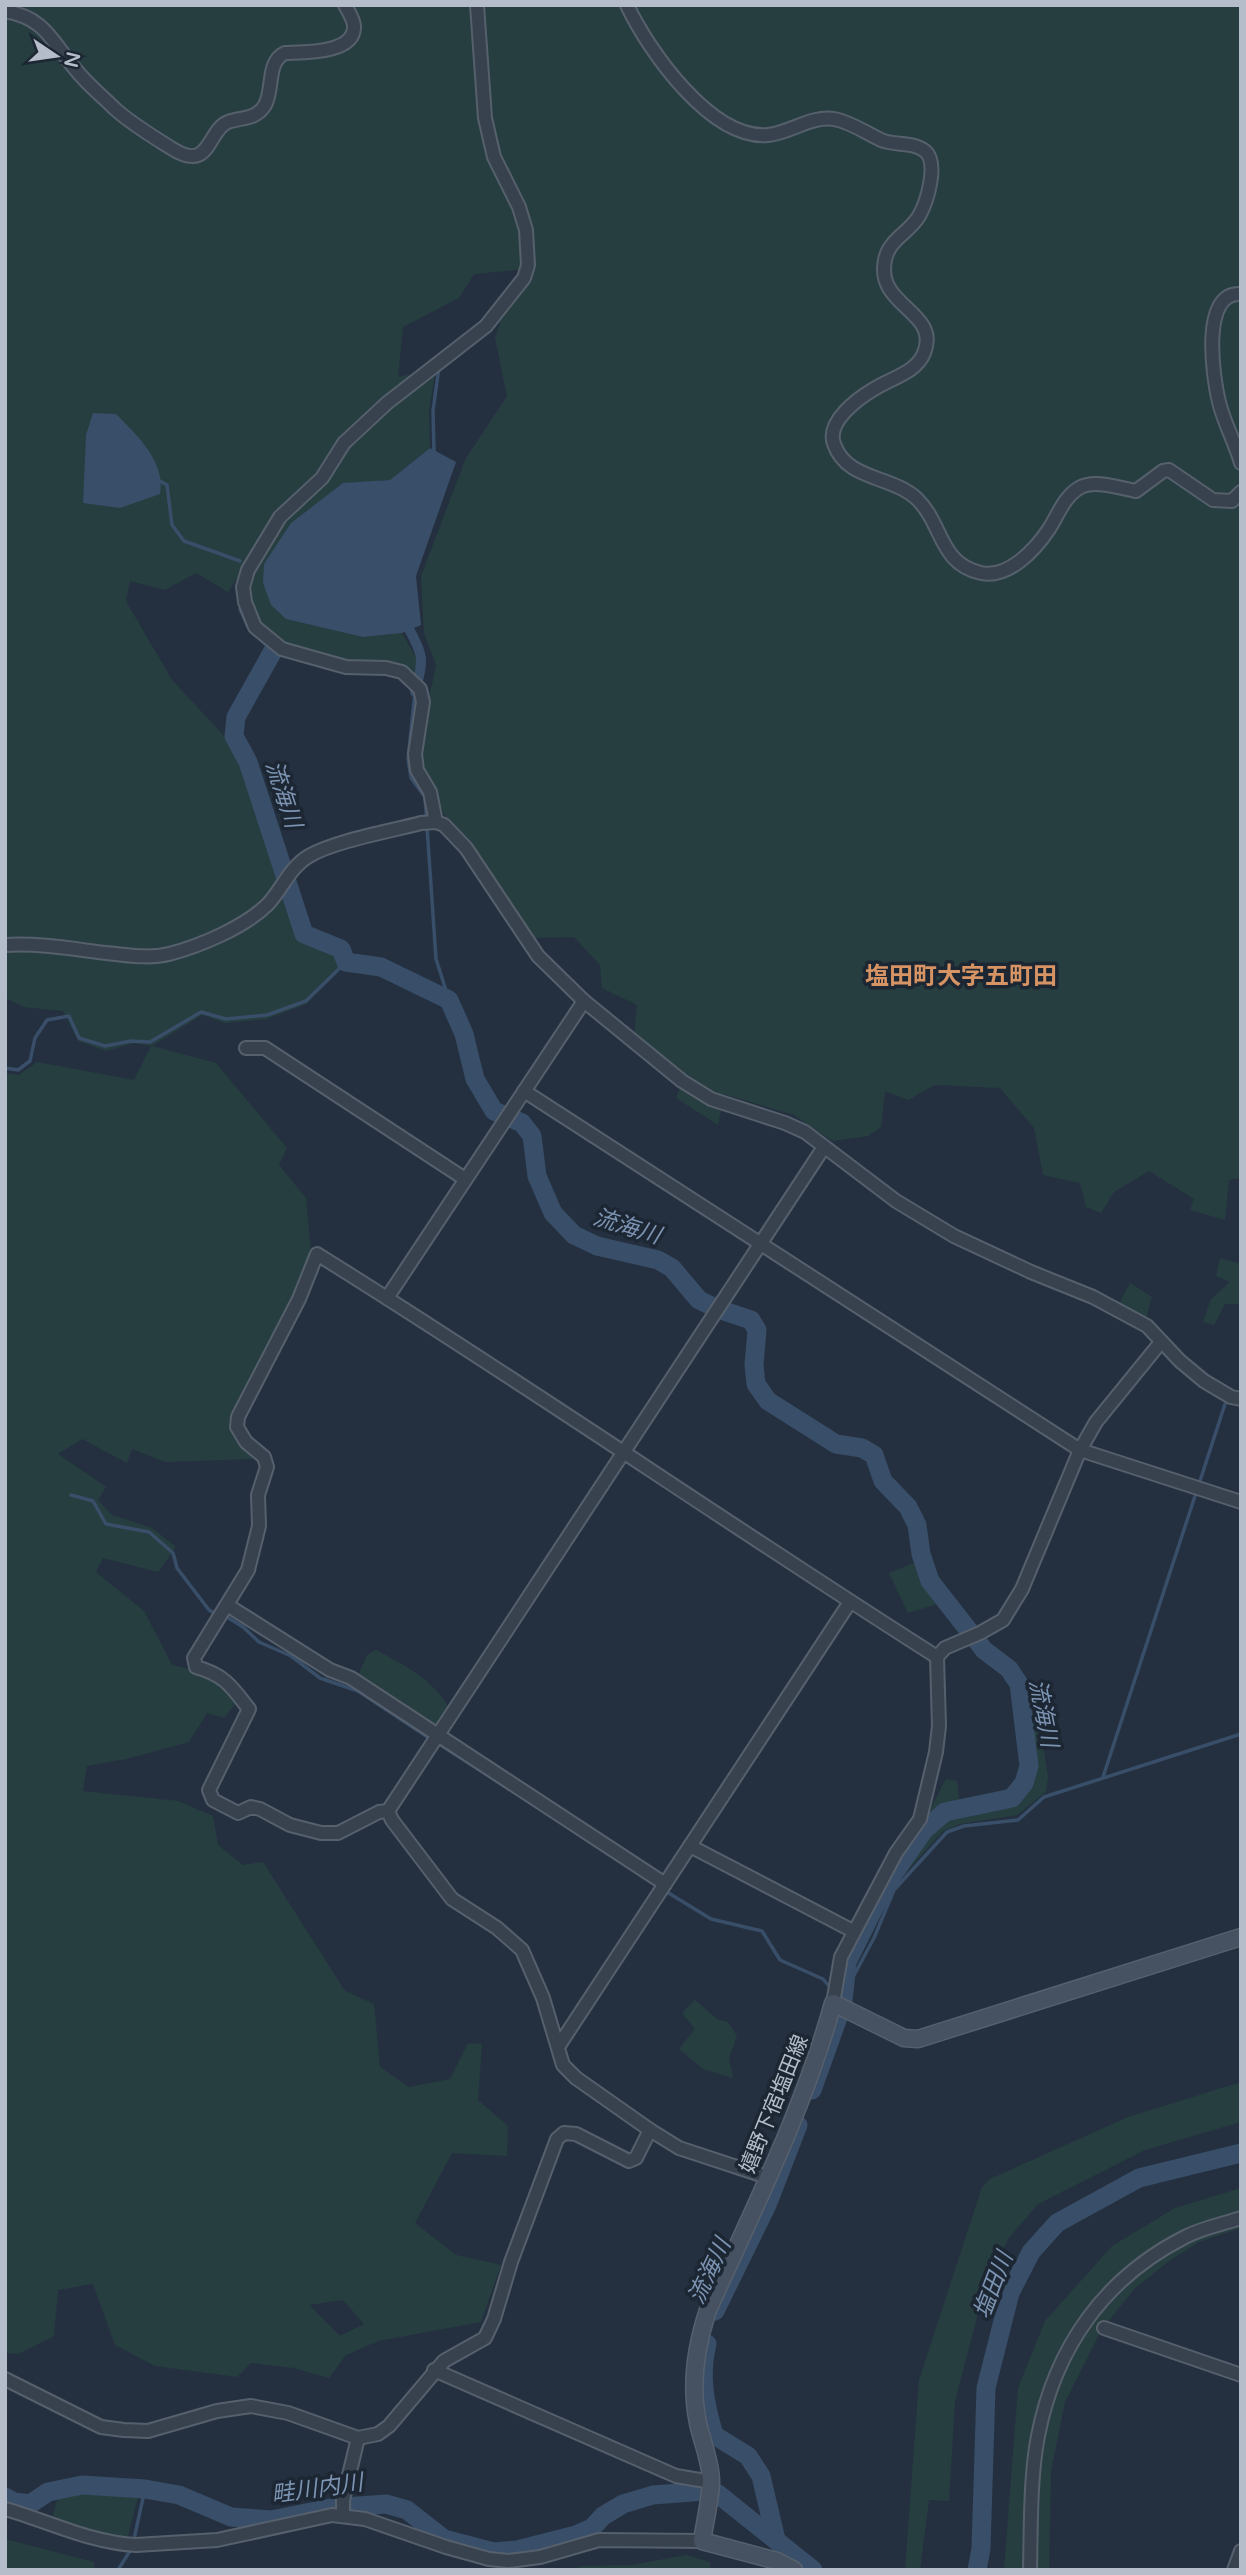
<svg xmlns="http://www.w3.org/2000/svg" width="1246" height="2575" viewBox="0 0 1246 2575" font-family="'Varela Round','Noto Sans JP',sans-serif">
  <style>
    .green { fill: #263e40; fill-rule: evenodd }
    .water { fill: #394e68 }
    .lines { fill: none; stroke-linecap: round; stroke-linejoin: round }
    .stream { stroke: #394e68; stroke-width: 3.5 }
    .canal { stroke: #394e68; stroke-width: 10 }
    .river { stroke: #394e68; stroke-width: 19 }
    .minor-casing { stroke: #56606d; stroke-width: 16 }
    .secondary-casing { stroke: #56606d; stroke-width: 19 }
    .minor { stroke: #38424f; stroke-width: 12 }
    .secondary { stroke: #465162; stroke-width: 16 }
    .labels { text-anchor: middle; stroke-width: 7; stroke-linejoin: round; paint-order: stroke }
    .street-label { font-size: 21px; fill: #b5bdca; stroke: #1d2734 }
    .water-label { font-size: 23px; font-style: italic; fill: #7c94b2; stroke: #1d2734 }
    .quarter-label { font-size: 24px; font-weight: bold; fill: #d69363; stroke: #1d2734 }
  </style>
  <rect width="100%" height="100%" fill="#24303f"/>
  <g class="green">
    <path d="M5,5h1236v1173l-12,2 -4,40 -35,-10 4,-11 -45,-28 -35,21 -13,21 -15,-6 -6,-24 -37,-8 -9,-47 -34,-40 -65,-3 -27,15 -23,-9 -4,36 -13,9 -36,5 -38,-26 -70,-21 -6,31 -42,-27 9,-25 -51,-39 3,-29 -35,-17 -2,-23 -26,-28 -42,1 -36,-50 -24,-44 -27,-28 -24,-52 6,-57 9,-42 -12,-32 -3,-57 45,-118 41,-62 -12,-58 10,-31 31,-39 -62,6 -15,24 -56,29 -5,50 38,-8 -7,41 1,38 -40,32 -47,4 -52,39 72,114 39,-4 16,28 -5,12 -22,-10h-46l-61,-19 -26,-21 -11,-30 -2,-26 -17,25 -32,-19 -31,17 -35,-9 -4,20 46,79 55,59 19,29 53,168 40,16 3,16 -36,36 -39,15 -42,4 -23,-8 -50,31 64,17 71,85 -8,17 27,33 5,54 -17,47 -65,124 24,36 -88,3 -33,-13 -5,14 -45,-24 -24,15 48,33 -8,13 14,15 40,13 24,19 -18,25 -55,-14 -7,14 48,39 28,54 43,10 22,27 -13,16 -17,-5 -18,29 -63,17 -39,7 -4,25 95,10 35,15 5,29 25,20 20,-3 82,129 29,13 6,63 29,20 41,-8 18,-36 14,1 -4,56 30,26 -1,30 -55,-3 -37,70 41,32 45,10 -20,57 -103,19 -32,14 -17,23 -36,-10 -42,-5 -14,14 -82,-11 -40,-21 -22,-61 -35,6 -4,46 -36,18 -13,-1v-1280l14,2 18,-13 97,18 17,-34 -17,-3 -28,8 -28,-10 -15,-30 -39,-4 -19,-9zM343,2300l21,24 -24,12 -31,-31z"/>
    <polygon points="1220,1258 1241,1264 1241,1304 1225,1304 1214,1325 1203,1322 1211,1299 1230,1282 1216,1276"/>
    <polygon points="1130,1283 1152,1297 1146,1318 1119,1304"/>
    <polygon points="914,1563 941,1603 908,1613 889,1573"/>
    <path d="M376,1650c28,15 57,29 73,58l-13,18 -78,-50 9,-21z"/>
    <polygon points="1033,1679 1048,1777 1046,1792 1017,1815 960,1824 943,1831 892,1888 871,1936 854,1967 850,1963 887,1887 924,1837 928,1813 946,1779 957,1781 961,1816 1014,1804 1030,1784 1032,1766 1024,1683"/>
    <polygon points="695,2000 717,2019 728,2022 737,2036 729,2058 733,2078 703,2069 679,2049 695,2029 682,2013"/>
    <polygon points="1241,2082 1241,2122 1145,2150 1038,2204 1008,2239 985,2287 955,2401 949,2501 929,2500 920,2570 905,2570 919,2380 982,2187 990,2179 1128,2117"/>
    <polygon points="1241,2188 1241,2228 1199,2242 1172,2259 1135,2288 1102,2329 1065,2402 1051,2471 1049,2570 1004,2570 1018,2388 1045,2321 1112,2246 1175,2208"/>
    <polygon points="84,2491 138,2497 127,2540 52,2518 58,2498"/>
    <polygon points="5,2539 94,2562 94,2570 5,2570"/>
    <polygon points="686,2555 710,2562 710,2570 571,2570 582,2566 632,2565"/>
  </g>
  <g class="water">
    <path d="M93,413l23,1c21,21 50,48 44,80l-40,14 -37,-5 3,-68z"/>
    <polygon points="430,448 456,462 416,576 421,625 402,633 363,637 286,619 271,605 263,583 264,564 291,523 343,483 390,480"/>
  </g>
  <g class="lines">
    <g class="stream">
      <polyline points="434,452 433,411 439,367"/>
      <polyline points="158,480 167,485 172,525 184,541 240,561"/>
      <polyline points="240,609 248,627"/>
      <polyline points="258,637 273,651"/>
      <polyline points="415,692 408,759 411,778 425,797 436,959 449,1000"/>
      <polyline points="5,1068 18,1070 30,1061 35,1038 47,1020 69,1016 79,1038 105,1046 131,1041 150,1042 201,1012 226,1019 267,1015 306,1001 346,962"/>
      <polyline points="1199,1484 1225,1404"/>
      <polyline points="71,1495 93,1501 106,1524 149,1532 173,1553 177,1568 209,1610 216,1614"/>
      <polyline points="227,1617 243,1627 259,1642 291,1656 320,1678 358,1691 429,1738"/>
      <polyline points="439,1744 540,1809"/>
      <polyline points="1103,1777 1196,1493"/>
      <polyline points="667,1892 711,1919 762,1931 780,1960 823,1979 828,1985"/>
      <polyline points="845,1992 874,1938 894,1890 947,1832 964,1826 1018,1820 1044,1797 1241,1734"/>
      <polyline points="134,2539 145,2489"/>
      <polyline points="118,2570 130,2551"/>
    </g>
    <path class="canal" d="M409,629c16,29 14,31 6,63"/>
    <g class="river">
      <polyline points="273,651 236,717 234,736 248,762 304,934 341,949 346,962 381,967 449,1000 464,1034 475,1079 494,1111 522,1123 532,1136 537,1176 553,1213 574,1235 597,1246 658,1260 672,1268 699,1300 718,1309 751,1320 757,1330 754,1365 756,1384 768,1401 836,1444 862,1448 874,1455 883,1481 908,1507 917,1525 921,1554 930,1581 984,1650 1009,1669 1019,1684 1029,1766 1024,1783 1012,1798 945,1812 924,1830 885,1886 847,1962 843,2001"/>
      <polyline points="812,2090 840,2012"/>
      <polyline points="715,2311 767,2205 798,2125"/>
      <path d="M707,2344c-8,32 -2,60 7,91l34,21 13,20 15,64"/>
      <polyline points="718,2494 813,2570"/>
      <polyline points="5,2497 14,2502 30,2504 48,2492 82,2485 145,2489 179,2495 231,2517 271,2520 331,2508 386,2504 407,2510 444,2539 494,2552 517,2550 576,2535 592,2528 603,2516 623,2504 653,2495 705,2491"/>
      <polyline points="977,2570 981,2549 986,2388 1010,2293 1031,2252 1057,2223 1139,2178 1241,2153"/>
    </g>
    <defs>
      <g id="minor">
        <path d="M627,5c21,45 84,135 141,130 22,-2 44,-20 66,-16 17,3 32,14 47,21 14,6 31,1 44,11 14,12 2,51 -6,65 -10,17 -30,23 -34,44 -10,47 56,51 39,93 -8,20 -33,25 -50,36 -17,10 -48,33 -40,55 13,37 58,31 83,55 26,25 22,65 64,74 27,6 54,-23 68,-44 9,-14 15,-32 30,-41 16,-9 40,0 57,3l27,-20 6,-1 44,30 19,1 9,-9"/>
        <path d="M5,11c41,7 47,31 71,59 11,14 26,26 38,38 16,15 38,28 57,40 40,26 36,-18 57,-26 14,-5 28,-2 37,-17 9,-16 1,-43 20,-52 18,-1 70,1 69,-27 0,-6 -6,-15 -9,-21"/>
        <path d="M1241,294c-41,-3 -28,83 -22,108 5,21 16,40 22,61"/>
        <polyline points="436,822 430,792 417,770 415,754 423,702 420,689 402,672 386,668 346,667 282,649 255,627 245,602 243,587 248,570 280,517 322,478 344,443 387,403 486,326 524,278 528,265 526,230 519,207 494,157 485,118 477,5"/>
        <path d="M5,945c34,-2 68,4 101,8 21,2 42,6 63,1 31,-8 76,-27 99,-50 14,-15 22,-37 41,-48 25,-15 82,-25 112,-33l15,-1 8,3 22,23 72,108 46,45 98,80 29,18 74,24 20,9 91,69 58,35 77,36 62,25 54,29 33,35 24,20 27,16 10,2"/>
        <polyline points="246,1048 265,1048 465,1179"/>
        <polyline points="524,1091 1080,1450 1241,1502"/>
        <path d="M824,1147l-436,664 -9,1 -41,21h-17l-31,-8 -30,-16 -9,-2 -13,6 -25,-13 -4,-10 40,-81c-17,-22 -24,-34 -53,-42l-2,-9 54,-88 11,-44 -1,-31 9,-28 -3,-10 -18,-15 -9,-15 1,-10 61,-118 18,-45c209,130 412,271 620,403"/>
        <polyline points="387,1298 584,1001"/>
        <polyline points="227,1605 330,1670 351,1678 665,1884"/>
        <polyline points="388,1811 392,1820 452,1899 497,1928 522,1950 543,1998 563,2065 576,2078 650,2130 679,2148 767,2177"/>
        <polyline points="690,1846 853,1931"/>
        <polyline points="833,2003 841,1957 896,1853 920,1819 936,1752 939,1726 937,1657 945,1648 980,1633 1003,1620 1022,1589 1080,1450 1096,1422 1161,1342"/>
        <polyline points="558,2047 850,1602"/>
        <polyline points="1104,2328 1241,2375"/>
        <polyline points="434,2370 676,2476 711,2482"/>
        <polyline points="5,2379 101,2427 124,2430 148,2431 217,2411 251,2406 288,2413 358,2438 378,2434 389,2426 444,2361 485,2338 494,2319 511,2262 557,2139 564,2133 576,2134 629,2161 636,2158 650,2130"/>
        <path d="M5,2509c43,12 86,34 131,36l81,-5 115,-25 33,4 81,28 43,12 20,2 31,-4 59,-17 103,1"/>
        <polyline points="343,2515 343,2500 358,2438"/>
        <path d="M1030,2570c1,-42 0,-93 8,-134 17,-88 66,-158 147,-199 17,-9 38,-13 56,-19"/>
        <polyline points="1234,2570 1241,2551"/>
      </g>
      <path id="secondary" d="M794,2570l-17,-9 -75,-20c3,-19 8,-40 9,-59 0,-20 -9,-40 -13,-59 -8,-38 -2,-77 10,-113 45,-100 96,-201 125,-307l71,35 14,1 323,-102"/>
    </defs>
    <use href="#minor" class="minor-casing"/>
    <use href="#secondary" class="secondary-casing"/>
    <use href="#minor" class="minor"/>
    <use href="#secondary" class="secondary"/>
  </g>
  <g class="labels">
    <g class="street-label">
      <text transform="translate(774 2104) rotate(-68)" y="7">嬉野下宿塩田線</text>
    </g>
    <g class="water-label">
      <text transform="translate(284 794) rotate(72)" y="8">流海川</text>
      <text transform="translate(627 1226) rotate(17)" y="8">流海川</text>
      <text transform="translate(1044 1713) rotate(79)" y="8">流海川</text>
      <text transform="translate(709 2271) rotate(-65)" y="8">流海川</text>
      <text transform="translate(993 2285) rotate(-69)" y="8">塩田川</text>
      <text transform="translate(317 2488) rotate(-8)" y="8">畦川内川</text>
    </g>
    <g class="quarter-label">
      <text x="961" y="984">塩田町大字五町田</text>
    </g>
  </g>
  <rect width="1246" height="2575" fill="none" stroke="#b5bdca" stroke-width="14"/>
  <g transform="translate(56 56) rotate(103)" stroke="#1d2734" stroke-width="5" paint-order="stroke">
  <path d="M0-5L12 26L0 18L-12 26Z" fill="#b5bdca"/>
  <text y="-10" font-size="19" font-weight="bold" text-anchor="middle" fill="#b5bdca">N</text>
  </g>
</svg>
